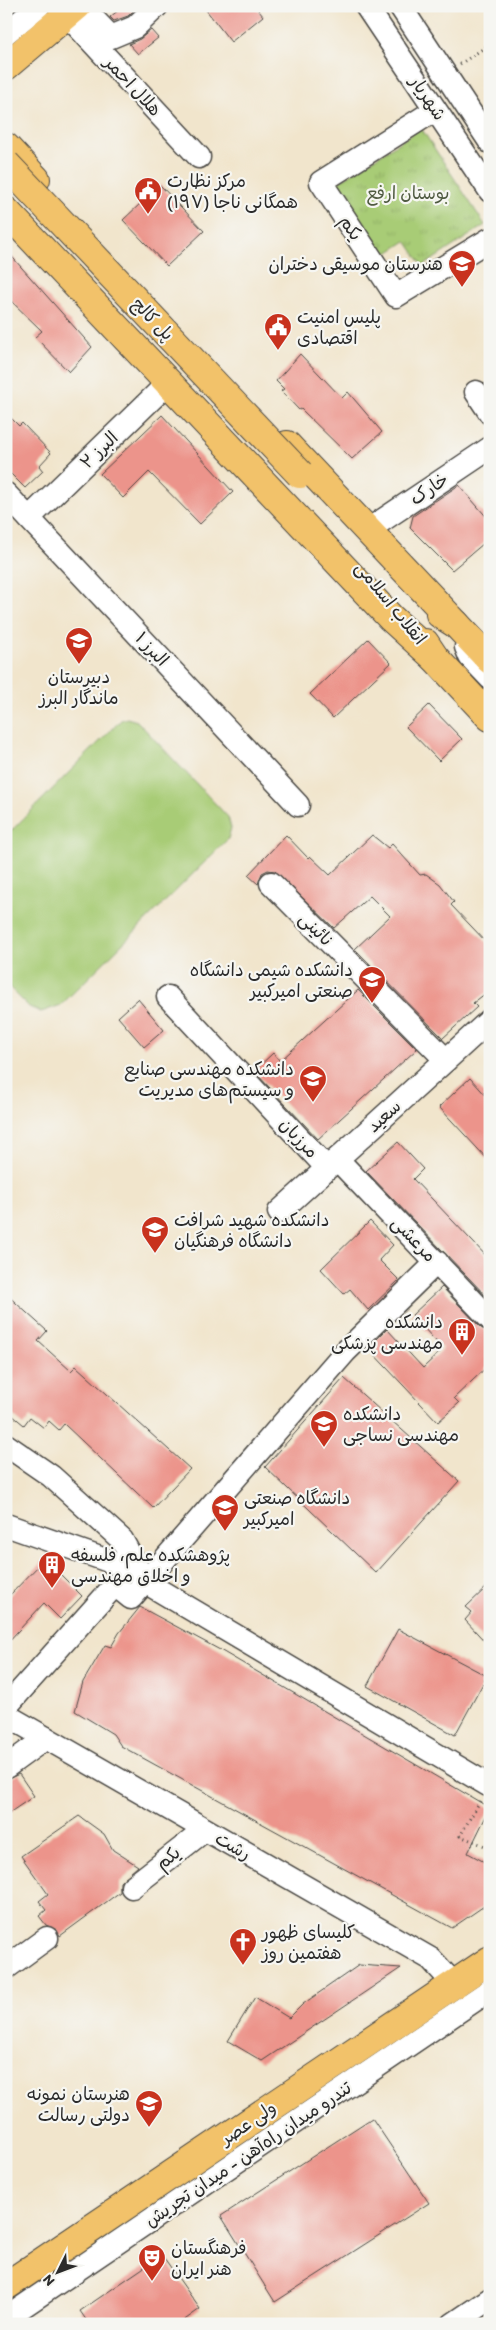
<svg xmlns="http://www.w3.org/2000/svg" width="496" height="2330" viewBox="0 0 496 2330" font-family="Itim,'Playpen Sans Arabic',sans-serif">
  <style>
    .park { fill: url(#park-tufts); stroke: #6a7c50 }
    .pitch { fill: #a8cc76; stroke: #6a7c50 }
    .building { fill: #ec948b }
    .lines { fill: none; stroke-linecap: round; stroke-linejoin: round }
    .minor-casing { stroke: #494743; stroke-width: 25 }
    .major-casing { stroke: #494743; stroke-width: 30 }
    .path { stroke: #494743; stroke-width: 3; stroke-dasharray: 1 4; stroke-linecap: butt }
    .minor { stroke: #fff; stroke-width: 22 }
    .major { stroke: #f2c26a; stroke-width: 28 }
    .major-bridge-casing { stroke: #494743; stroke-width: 30; stroke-linecap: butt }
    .major-bridge { stroke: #f2c26a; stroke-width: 28 }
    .labels { text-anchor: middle; stroke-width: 4.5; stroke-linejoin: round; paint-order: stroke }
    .street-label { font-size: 18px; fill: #2b2b2b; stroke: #f6f6f2 }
    .poi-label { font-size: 18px; fill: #2b2b2b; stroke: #f6f6f2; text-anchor: start }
    .park-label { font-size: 18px; fill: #505b42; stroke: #f6f6f2 }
  </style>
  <defs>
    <pattern id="park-tufts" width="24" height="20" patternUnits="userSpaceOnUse" patternTransform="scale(1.25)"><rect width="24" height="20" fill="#a8cc76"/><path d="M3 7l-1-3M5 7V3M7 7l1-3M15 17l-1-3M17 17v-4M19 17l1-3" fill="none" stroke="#91af66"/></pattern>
  </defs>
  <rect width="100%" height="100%" fill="#f6f6f2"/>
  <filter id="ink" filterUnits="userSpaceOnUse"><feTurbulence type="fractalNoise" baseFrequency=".02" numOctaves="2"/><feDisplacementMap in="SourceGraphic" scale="10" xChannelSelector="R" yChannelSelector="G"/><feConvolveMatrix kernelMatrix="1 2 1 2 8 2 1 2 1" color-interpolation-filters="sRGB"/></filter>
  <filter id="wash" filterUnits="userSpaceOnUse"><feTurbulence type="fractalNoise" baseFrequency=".0096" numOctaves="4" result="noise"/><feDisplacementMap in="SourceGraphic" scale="20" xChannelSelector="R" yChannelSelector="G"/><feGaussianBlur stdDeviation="1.12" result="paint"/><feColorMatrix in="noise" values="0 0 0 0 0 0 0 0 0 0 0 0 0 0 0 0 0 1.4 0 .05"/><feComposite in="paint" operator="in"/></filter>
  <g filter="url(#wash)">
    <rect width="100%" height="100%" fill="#f1e5cc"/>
    <polygon class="park" points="421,128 485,225 423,266 406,241 381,257 334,185"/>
    <polygon class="pitch" points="127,718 137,721 228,817 231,828 228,839 61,1005 41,1012 29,1007 6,984 6,836 121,720"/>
    <g id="blocks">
      <g class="building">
        <polygon points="124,6 133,6 135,9 128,16 114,21 110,17"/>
        <polygon points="203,6 255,6 263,16 231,42"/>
        <polygon points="151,30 158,38 138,54 129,44 140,39"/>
        <polygon points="160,185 204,231 167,266 123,220"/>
        <polygon points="6,250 92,347 69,372 35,337 42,331 6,296"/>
        <polygon points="300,354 342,398 348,392 382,432 352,459 301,409 299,410 281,391 284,389 276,381"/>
        <polygon points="6,413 19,426 22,423 51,453 39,466 43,471 25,488 6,469"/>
        <polygon points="162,415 233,492 200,524 149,472 123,498 100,474"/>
        <polygon points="459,485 490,521 490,538 452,570 410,528 413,516"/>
        <polygon points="368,639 391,663 333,718 310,694"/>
        <polygon points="429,705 462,739 439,761 406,727"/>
        <polygon points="286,835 308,858 310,856 330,875 372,835 388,848 392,844 420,875 426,874 440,884 454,902 451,905 490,946 490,990 473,1003 477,1007 443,1038 355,949 390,916 370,896 334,928 275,871 268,870 262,873 258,884 248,875"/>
        <polygon points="358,990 417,1049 318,1139 254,1071 273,1053 280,1061"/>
        <polygon points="138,999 164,1030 144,1047 118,1017"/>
        <polygon points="470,1078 490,1100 490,1162 439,1107"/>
        <polygon points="398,1142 423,1169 413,1179 490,1260 490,1300 366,1171"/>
        <polygon points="370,1221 393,1245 379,1260 399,1280 368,1310 350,1289 344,1294 321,1269"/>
        <polygon points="442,1287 481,1328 490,1332 490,1364 454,1398 459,1403 438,1422 368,1348 387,1329 423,1368 443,1349 412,1315"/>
        <polygon points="6,1294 47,1331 38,1341 71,1371 76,1366 190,1469 153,1508 64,1424 59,1430 49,1421 44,1428 30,1417 24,1425 6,1410"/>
        <polygon points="344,1378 459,1481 376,1573 265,1467"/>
        <polygon points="45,1559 82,1596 60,1619 44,1603 6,1644 6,1599"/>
        <polygon points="490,1584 490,1647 465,1620 472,1612 466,1607"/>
        <polygon points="140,1607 220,1650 490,1808 468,1853 490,1865 490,1902 452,1928 121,1746 113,1734 75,1711 83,1682 105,1645 111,1647 119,1633"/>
        <polygon points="398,1629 487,1676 455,1735 367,1686"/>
        <polygon points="19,1774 34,1796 6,1815 6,1780"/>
        <polygon points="79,1816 104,1834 113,1850 138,1866 120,1882 120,1892 60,1936 57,1930 46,1925 39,1916 46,1910 39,1901 48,1894 21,1856"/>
        <polygon points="359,1965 401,1968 262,2061 228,2041 255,1997 289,2018 303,2004"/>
        <polygon points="372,2118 429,2203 275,2302 221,2216"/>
        <polygon points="162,2255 200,2309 179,2324 89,2324 80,2311"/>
      </g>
    </g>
  </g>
  <g filter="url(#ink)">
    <use href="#blocks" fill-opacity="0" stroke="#494743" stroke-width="1"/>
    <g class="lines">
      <defs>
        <g id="minor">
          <polyline points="81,6 111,37 135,27 157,6"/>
          <polyline points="366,6 490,191"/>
          <polyline points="400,6 490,142"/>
          <polyline points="67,15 199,157"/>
          <polyline points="6,33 39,6"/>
          <polyline points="435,110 321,182 396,296 490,239"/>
          <polyline points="476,392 490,413"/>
          <polyline points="6,494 298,805"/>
          <polyline points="29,518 169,382"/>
          <polyline points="368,530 490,448"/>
          <polyline points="466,647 470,657 490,678"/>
          <polyline points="271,883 446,1060"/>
          <polyline points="168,997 327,1168"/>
          <polyline points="337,1159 490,1319"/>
          <polyline points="279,1212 490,1020"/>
          <polyline points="6,1445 51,1476 122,1540 145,1582 488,1785"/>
          <polyline points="6,1525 140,1572"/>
          <polyline points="6,1707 115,1585 131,1598 345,1352 437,1262"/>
          <polyline points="6,1715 431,1959 454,1984"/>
          <polyline points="6,1767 46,1738"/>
          <polyline points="132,1887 205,1830"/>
          <polyline points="6,1968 47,1938"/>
          <polyline points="6,2318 490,1990"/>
          <polyline points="453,2324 490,2299"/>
        </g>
        <g id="major">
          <polyline points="6,66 77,6"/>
          <polyline points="6,147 36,179"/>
          <polyline points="6,211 391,618 435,658"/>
          <polyline points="287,445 456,624"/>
          <polyline points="440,614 456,624 490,660"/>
          <polyline points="425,643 435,658 490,717"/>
          <polyline points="6,2286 490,1960"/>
        </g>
      </defs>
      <use href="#minor" class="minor-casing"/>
      <use href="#major" class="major-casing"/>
      <g class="path">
        <polyline points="460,64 490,44"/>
        <polyline points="480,1801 460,1836 490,1848"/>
      </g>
      <use href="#minor" class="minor"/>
      <use href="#major" class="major"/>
      <defs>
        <polyline id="major-bridge" points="6,164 300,474"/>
      </defs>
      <use href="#major-bridge" class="major-bridge-casing"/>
      <use href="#major-bridge" class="major-bridge"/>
    </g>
  </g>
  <defs>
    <symbol id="civic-pin" viewBox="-11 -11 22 30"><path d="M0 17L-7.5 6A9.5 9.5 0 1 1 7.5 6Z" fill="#c8321e" stroke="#f6f6f2"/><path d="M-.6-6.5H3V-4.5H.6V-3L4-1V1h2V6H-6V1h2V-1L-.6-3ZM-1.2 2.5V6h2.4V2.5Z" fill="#fff"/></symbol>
    <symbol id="school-pin" viewBox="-11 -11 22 30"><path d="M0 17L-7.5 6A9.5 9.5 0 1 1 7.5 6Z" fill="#c8321e" stroke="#f6f6f2"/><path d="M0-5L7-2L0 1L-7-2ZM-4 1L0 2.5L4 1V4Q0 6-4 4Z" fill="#fff"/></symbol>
    <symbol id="university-pin" viewBox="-11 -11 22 30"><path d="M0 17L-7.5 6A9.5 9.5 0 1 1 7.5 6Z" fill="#c8321e" stroke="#f6f6f2"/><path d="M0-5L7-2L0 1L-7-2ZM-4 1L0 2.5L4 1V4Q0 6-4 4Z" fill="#fff"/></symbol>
    <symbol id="building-pin" viewBox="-11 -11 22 30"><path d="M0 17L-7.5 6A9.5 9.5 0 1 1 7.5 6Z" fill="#c8321e" stroke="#f6f6f2"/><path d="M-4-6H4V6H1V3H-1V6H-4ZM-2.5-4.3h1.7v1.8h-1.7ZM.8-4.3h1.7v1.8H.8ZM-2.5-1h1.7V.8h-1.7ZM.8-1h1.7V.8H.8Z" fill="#fff"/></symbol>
    <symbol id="church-pin" viewBox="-11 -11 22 30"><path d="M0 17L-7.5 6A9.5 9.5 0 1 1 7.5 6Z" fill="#c8321e" stroke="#f6f6f2"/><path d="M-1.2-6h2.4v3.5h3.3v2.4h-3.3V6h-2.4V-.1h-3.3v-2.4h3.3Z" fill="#fff"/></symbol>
    <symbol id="theatre-pin" viewBox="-11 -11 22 30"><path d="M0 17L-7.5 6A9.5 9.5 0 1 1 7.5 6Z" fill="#c8321e" stroke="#f6f6f2"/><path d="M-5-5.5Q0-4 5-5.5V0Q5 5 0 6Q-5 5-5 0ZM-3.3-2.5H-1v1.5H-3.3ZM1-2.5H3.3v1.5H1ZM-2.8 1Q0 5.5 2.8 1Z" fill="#fff"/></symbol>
  </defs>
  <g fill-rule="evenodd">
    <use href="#civic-pin" x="132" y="175" width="32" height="43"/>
    <use href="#school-pin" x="446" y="248" width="32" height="43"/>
    <use href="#civic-pin" x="262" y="311" width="32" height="43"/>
    <use href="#school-pin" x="63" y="625" width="32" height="43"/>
    <use href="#university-pin" x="356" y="964" width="32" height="43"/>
    <use href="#university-pin" x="297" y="1063" width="32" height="43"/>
    <use href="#university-pin" x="139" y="1214" width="32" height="43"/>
    <use href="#building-pin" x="446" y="1316" width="32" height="43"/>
    <use href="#university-pin" x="308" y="1408" width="32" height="43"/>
    <use href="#university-pin" x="209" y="1492" width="32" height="43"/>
    <use href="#building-pin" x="36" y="1549" width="32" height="43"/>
    <use href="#church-pin" x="227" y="1926" width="32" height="43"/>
    <use href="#school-pin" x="133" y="2088" width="32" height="43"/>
    <use href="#theatre-pin" x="136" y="2242" width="32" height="43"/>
  </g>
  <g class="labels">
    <g class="street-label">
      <text transform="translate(133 86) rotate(47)" y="6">هلال احمر</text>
      <text transform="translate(428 98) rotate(56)" y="6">شهریار</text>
      <text transform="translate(351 228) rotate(57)" y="6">یکم</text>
      <text transform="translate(153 319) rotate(46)" y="6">پل کالج</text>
      <text transform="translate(99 450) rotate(-44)" y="6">البرز ۲</text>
      <text transform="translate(429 489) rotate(-34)" y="6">خارک</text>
      <text transform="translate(391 603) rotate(51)" y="6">انقلاب اسلامی</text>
      <text transform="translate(152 649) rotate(47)" y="6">البرز ۱</text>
      <text transform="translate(316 929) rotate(45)" y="6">نائینی</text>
      <text transform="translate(384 1116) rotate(-42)" y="6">سعید</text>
      <text transform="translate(299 1138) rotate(47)" y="6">مرزبان</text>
      <text transform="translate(414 1239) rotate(46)" y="6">مرعشی</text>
      <text transform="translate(233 1846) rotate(30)" y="6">رشت</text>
      <text transform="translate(168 1858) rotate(-38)" y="6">یکم</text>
      <text transform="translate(248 2123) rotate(-34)" y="6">ولی عصر</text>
      <text transform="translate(248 2154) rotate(-34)" y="6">تندرو میدان راه‌آهن - میدان تجریش</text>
    </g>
    <g class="poi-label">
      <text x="167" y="187">مرکز نظارت<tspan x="167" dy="21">همگانی ناجا (۱۹۷)</tspan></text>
      <text x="443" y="270" text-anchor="end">هنرستان موسیقی دختران</text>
      <text x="297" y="323">پلیس امنیت<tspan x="297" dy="21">اقتصادی</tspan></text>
      <text x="79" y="683" text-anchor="middle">دبیرستان<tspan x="79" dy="21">ماندگار البرز</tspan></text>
      <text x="353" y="976" text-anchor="end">دانشکده شیمی دانشگاه<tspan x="353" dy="21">صنعتی امیرکبیر</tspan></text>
      <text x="294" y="1075" text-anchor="end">دانشکده مهندسی صنایع<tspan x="294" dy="21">و سیستم‌های مدیریت</tspan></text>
      <text x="174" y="1226">دانشکده شهید شرافت<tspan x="174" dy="21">دانشگاه فرهنگیان</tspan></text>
      <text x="443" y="1328" text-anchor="end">دانشکده<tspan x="443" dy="21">مهندسی پزشکی</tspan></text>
      <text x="343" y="1420">دانشکده<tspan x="343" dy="21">مهندسی نساجی</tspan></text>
      <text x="244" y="1504">دانشگاه صنعتی<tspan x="244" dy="21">امیرکبیر</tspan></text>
      <text x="71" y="1561">پژوهشکده علم، فلسفه<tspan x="71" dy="21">و اخلاق مهندسی</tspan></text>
      <text x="262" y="1938">کلیسای ظهور<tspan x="262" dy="21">هفتمین روز</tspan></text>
      <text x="130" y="2100" text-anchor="end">هنرستان نمونه<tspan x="130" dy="21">دولتی رسالت</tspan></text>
      <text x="171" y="2254">فرهنگستان<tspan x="171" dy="21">هنر ایران</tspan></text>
    </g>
    <g class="park-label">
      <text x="408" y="199">بوستان ارفع</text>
    </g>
  </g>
  <rect width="496" height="2330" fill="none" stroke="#f6f6f2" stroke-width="25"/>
  <g transform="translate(58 2272) rotate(228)" stroke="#f6f6f2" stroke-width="4" paint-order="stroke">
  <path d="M0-4L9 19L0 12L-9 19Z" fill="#2b2b2b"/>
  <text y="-8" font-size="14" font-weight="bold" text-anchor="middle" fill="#2b2b2b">N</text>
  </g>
</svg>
